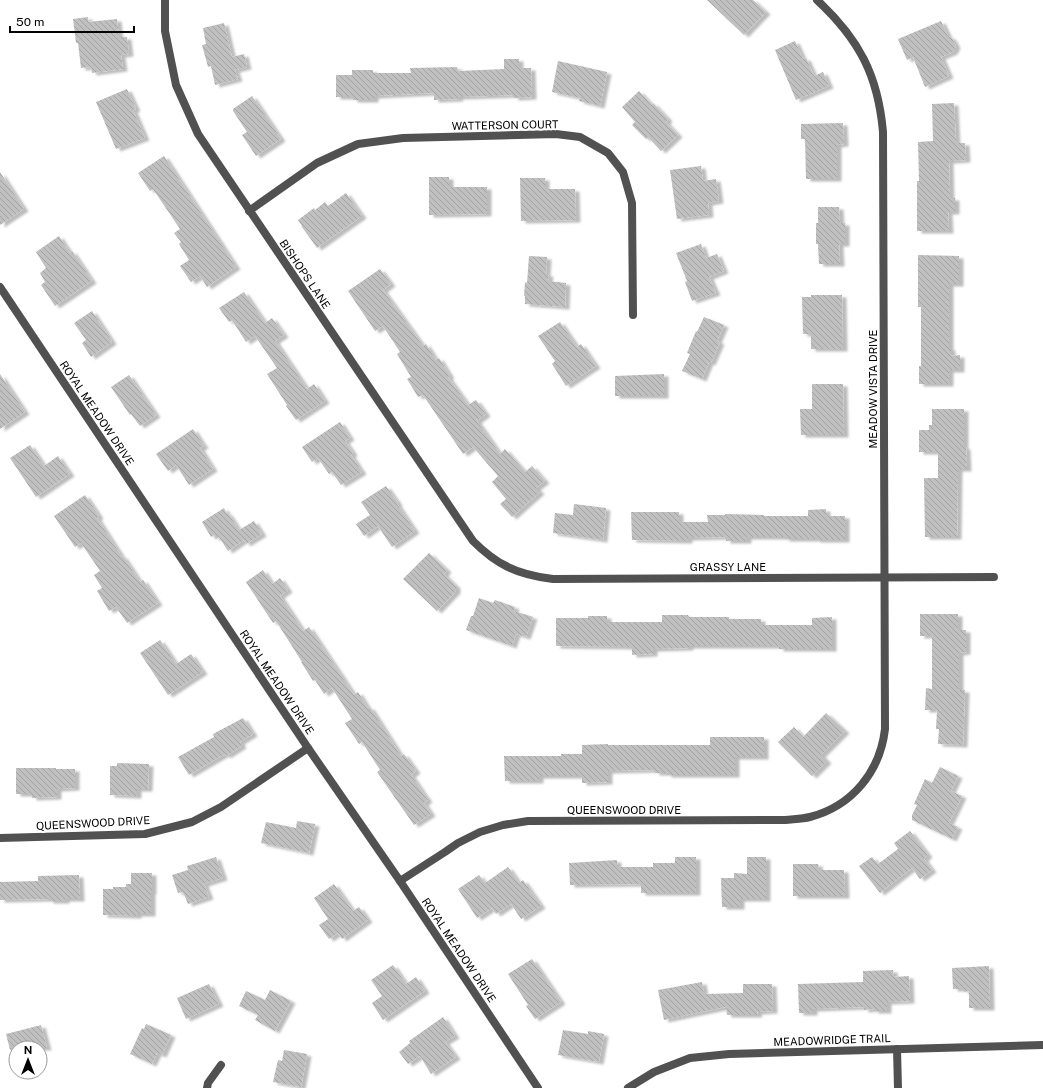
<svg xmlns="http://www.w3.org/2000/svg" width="1043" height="1088" viewBox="0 0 1043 1088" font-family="'Public Sans',sans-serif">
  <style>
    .building { fill: url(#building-back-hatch); filter: url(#shadow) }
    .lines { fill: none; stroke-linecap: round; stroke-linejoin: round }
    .street { stroke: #515151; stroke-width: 8 }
    .labels { text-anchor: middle; stroke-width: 4; stroke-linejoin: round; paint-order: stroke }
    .street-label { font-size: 11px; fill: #000; stroke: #fff }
  </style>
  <defs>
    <pattern id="building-back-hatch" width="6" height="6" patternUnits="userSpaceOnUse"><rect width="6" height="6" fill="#c0c0c0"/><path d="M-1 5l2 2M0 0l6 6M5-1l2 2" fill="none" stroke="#a3a3a3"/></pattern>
    <filter id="shadow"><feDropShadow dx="4.5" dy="2.5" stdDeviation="1" flood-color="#0004"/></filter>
  </defs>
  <rect width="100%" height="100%" fill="#fff"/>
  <g class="building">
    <polygon points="707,0 753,0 766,12 744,35"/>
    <polygon points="88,17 88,22 117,19 119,37 127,37 129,54 121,55 123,69 92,73 91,67 81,68 78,43 76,43 73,19"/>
    <polygon points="941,21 948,36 952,38 956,46 953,52 941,57 949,76 925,87 913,57 907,60 898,39"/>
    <polygon points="224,23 232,57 244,54 247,67 235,70 238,79 215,85 211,66 208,67 202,45 206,44 203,28"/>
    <polygon points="795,41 803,59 806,58 814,76 823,72 829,86 796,100 775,50"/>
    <polygon points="504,59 519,59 519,68 531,68 532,97 514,98 514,95 458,97 459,99 434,100 434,93 374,96 374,100 353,100 353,97 336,97 336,75 352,75 352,70 373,70 373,73 411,73 410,68 457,67 458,71 504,69"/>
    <polygon points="558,61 607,72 600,106 579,101 580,98 552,92"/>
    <polygon points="127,89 136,109 133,110 145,138 116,149 96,102"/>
    <polygon points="639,91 652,105 653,103 668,119 666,122 678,135 661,151 648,137 646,139 632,125 635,122 622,107"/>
    <polygon points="252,96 281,139 256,156 242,135 247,132 233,111 233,109"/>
    <polygon points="954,103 956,143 965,143 966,160 949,161 950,198 955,198 955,212 948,212 949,231 917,231 917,181 919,181 918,142 933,141 932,104"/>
    <polygon points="843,123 844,144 837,145 837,179 806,179 805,139 801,139 801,124"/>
    <polygon points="164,156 236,267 207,287 200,276 191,282 180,266 189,260 179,244 181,242 174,233 180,229 153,189 150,191 138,173"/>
    <polygon points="701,166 703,181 716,179 719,201 708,203 709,215 677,219 670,170"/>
    <polygon points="0,172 24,209 0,225"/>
    <polygon points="429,177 449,177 449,187 487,187 487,214 429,215"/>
    <polygon points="520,178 545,178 545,189 575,189 576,220 521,221"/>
    <polygon points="346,193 362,216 317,248 302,227 302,226 298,220 314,208 315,210 325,202 328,206"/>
    <polygon points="818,207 839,207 840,223 845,223 845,244 839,244 840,264 819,264 818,244 816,244 816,223 818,223"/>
    <polygon points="59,236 70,253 72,251 92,281 55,306 41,285 45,282 40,273 46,268 36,252"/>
    <polygon points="701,244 706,258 717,254 724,271 709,277 716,293 692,301 685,282 687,281 676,253"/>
    <polygon points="918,255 959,256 959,284 949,284 949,348 951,348 951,356 960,355 960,370 949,370 949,384 919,384 919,366 921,366 921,307 918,307"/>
    <polygon points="529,256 547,257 546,274 549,274 548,281 566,283 565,307 525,304 525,296 524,296 525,282 527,283"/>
    <polygon points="380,269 391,284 383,290 423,346 426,344 436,360 439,358 450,376 448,377 468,405 476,400 486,414 477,421 500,454 505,449 525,472 532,466 545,481 536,488 540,492 512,517 500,504 506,499 492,482 498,476 473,447 463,454 423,395 418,397 407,379 411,377 397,354 400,352 383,326 375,331 348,291"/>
    <polygon points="244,292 265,323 272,318 284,335 275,341 307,389 314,384 325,401 296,420 286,406 287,405 267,374 277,368 255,336 246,342 232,320 229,322 219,308"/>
    <polygon points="811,295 842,295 843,349 811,349 811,334 803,334 802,297 811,297"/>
    <polygon points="92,311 109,337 112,342 91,357 82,343 86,340 74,323"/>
    <polygon points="704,317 724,325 717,341 720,342 711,363 709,362 702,379 682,371 690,354 687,353 696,331 697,332"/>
    <polygon points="560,322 577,347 581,344 596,366 566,386 552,364 555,361 538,336"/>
    <polygon points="0,374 25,412 0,429"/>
    <polygon points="664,374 664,396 615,396 615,376"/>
    <polygon points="129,375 156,415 140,426 131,414 130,415 111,387"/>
    <polygon points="812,384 843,384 844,435 801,435 800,409 812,409"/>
    <polygon points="932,409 964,409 964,447 966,447 967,469 958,469 957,537 925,537 924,478 938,478 938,452 919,452 919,430 929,430 929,425 932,425"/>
    <polygon points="340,422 350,438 345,441 353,453 351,455 362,472 341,485 332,472 329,474 318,458 312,462 302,447"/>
    <polygon points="193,429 204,446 200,448 213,469 189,485 176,465 168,471 156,454"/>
    <polygon points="30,445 44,466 58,456 70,474 36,497 10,458"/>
    <polygon points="386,486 398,503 397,504 415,531 392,547 378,526 364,536 356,524 370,515 361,502"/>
    <polygon points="85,495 99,516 97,518 122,557 123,556 140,582 143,580 158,603 127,623 116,607 109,611 97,591 102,588 94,575 100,571 81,543 75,547 54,516"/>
    <polygon points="574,504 606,508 603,540 553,533 555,513 573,515"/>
    <polygon points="224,508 227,514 228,513 239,530 254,521 262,534 246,544 244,540 228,551 219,537 216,539 214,535 211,537 202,522"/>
    <polygon points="826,509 826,516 845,516 845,540 816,540 816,539 785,539 785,537 747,537 747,541 726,541 726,537 688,538 688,541 632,540 631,512 679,512 679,522 708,522 707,515 725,515 725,514 764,515 764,516 808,516 808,510"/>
    <polygon points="429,553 447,570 444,574 456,586 456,591 437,611 403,579"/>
    <polygon points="263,570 272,584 280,578 288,590 280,596 303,631 309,627 354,695 358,692 368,708 370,707 401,756 404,754 416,771 411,775 428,800 424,803 431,814 414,825 377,772 380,770 362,742 359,744 345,723 352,719 332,688 324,694 315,680 313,681 301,662 302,662 276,621 273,623 246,582"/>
    <polygon points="479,598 493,603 495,600 515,607 514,611 533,617 526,637 516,634 512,646 466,630 471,616 473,616"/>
    <polygon points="920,614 958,614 958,630 966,630 966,652 959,653 959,690 965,690 963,745 938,744 939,729 936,729 937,710 925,710 926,688 932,689 932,636 920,636"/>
    <polygon points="662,615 688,615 689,617 729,617 729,619 761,619 761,625 812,625 812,618 832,617 832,649 779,649 779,646 689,646 689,648 653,649 653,654 632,655 632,647 556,646 556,618 588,618 588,616 607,616 607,622 662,622"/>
    <polygon points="160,640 176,664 191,654 203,672 168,695 140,653"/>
    <polygon points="826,713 845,731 821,755 827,761 812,776 778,742 794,727 803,737"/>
    <polygon points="243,718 253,734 240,742 242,746 226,756 225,754 189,775 178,757 214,737 213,734"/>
    <polygon points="710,737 764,737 764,757 735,757 735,775 667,775 667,773 655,773 655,770 608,771 608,782 582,783 582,776 539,776 539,781 505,781 504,756 561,756 561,754 582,754 582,745 608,744 608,745 710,745"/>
    <polygon points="117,763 149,764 148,789 137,789 137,796 110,795 110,766 117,766"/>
    <polygon points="940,767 958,776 951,791 962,796 949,823 958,827 952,839 912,820 912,815 917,805 914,804 925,779 932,783"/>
    <polygon points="16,768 56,768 56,769 75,769 75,788 57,789 57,797 32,798 32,794 16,794"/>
    <polygon points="297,821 315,824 309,853 261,843 266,822 296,828"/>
    <polygon points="910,831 928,855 924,859 932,870 920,879 912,868 880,893 859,866 872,857 878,864 898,849 894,843"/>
    <polygon points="216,857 223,878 204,884 209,897 188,904 183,892 178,893 172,875 188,870 187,866"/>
    <polygon points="675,857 696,857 696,893 641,893 641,884 570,885 569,863 617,860 617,867 653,867 653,863 675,863"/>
    <polygon points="747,857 766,857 766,899 740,899 740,907 722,907 721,878 734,878 734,873 747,874"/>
    <polygon points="793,864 818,864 819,870 844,870 845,896 793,896"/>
    <polygon points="508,867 519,883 523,880 541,906 521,919 511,904 496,914 492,908 477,918 458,889 479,875 485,883"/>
    <polygon points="131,873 152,873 152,892 151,892 151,914 137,914 137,916 103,915 103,889 113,889 113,887 126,887 126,884 131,884"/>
    <polygon points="79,875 80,899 65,899 65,901 49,901 49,899 0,900 0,882 38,881 38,876"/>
    <polygon points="334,884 353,911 359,907 368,920 342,939 338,933 329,939 319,925 328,919 314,898"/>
    <polygon points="532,959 561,1002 535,1019 526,1006 528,1005 508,974"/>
    <polygon points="393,965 406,984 416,977 425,991 383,1020 372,1003 382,996 371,980"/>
    <polygon points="989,966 990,1008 969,1008 969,991 964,992 964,989 953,989 952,968"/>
    <polygon points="893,970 894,977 909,976 910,1001 887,1002 887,1011 874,1011 874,1009 864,1010 864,1007 813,1009 813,1013 799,1013 798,984 863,982 863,971"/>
    <polygon points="702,982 704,994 743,993 743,984 772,984 773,1011 757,1012 758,1015 727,1015 726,1007 664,1020 658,990"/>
    <polygon points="209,984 219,1004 186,1019 177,998"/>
    <polygon points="270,990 291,1001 275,1031 255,1020 258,1015 239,1006 246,991 265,1000"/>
    <polygon points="443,1017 455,1036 445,1042 456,1057 431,1074 420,1056 408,1064 399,1052 410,1043 409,1041"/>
    <polygon points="146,1024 171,1035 162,1055 157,1053 152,1064 130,1054 142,1028 144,1029"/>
    <polygon points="41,1025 47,1048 16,1048 16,1049 10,1050 6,1034"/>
    <polygon points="563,1030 588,1034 588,1031 604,1034 599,1062 558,1055"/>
    <polygon points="284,1050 307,1054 301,1087 273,1082 278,1060 282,1061"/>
  </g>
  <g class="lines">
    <g class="street">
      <path d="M165,0v31l11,54 22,49 275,407c10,10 22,20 35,26 14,7 29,10 45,12l441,-2"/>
      <polyline points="249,211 317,163 358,144 403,138 556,134 580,137 608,153 623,172 632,203 633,315"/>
      <polyline points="0,287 308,748 400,881 538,1088"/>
      <polyline points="0,838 145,834 192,822 221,807 308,748"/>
      <path d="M400,881l45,-29 13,-9 22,-11 23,-7 25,-4 257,-1c8,-1 17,-1 25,-3 42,-11 70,-45 75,-88l-2,-597c-5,-57 -24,-93 -66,-132"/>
      <polyline points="897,1049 898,1088"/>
      <polyline points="207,1088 208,1083 221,1065"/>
      <polyline points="628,1088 654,1072 690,1058 729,1054 1043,1045"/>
    </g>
  </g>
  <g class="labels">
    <g class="street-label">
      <text transform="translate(505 125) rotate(-1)" y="4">WATTERSON COURT</text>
      <text transform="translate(305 274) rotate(56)" y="4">BISHOPS LANE</text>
      <text transform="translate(873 389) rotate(-90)" y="4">MEADOW VISTA DRIVE</text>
      <text transform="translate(97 413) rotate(56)" y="4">ROYAL MEADOW DRIVE</text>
      <text x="728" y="571">GRASSY LANE</text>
      <text transform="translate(277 682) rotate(56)" y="4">ROYAL MEADOW DRIVE</text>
      <text x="624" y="814">QUEENSWOOD DRIVE</text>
      <text transform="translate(93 823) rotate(-3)" y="4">QUEENSWOOD DRIVE</text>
      <text transform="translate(459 950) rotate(56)" y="4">ROYAL MEADOW DRIVE</text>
      <text transform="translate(832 1040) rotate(-2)" y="4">MEADOWRIDGE TRAIL</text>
    </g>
  </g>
  <g transform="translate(28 1060)"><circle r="19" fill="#ffffff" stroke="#999999"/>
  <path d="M0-3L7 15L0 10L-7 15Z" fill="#000000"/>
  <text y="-6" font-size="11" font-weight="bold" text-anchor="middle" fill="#000000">N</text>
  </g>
  <path d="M10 26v6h124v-6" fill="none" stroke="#000000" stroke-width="2"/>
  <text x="16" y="26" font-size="12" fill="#000000" stroke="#ffffff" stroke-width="3" paint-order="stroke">50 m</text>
</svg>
